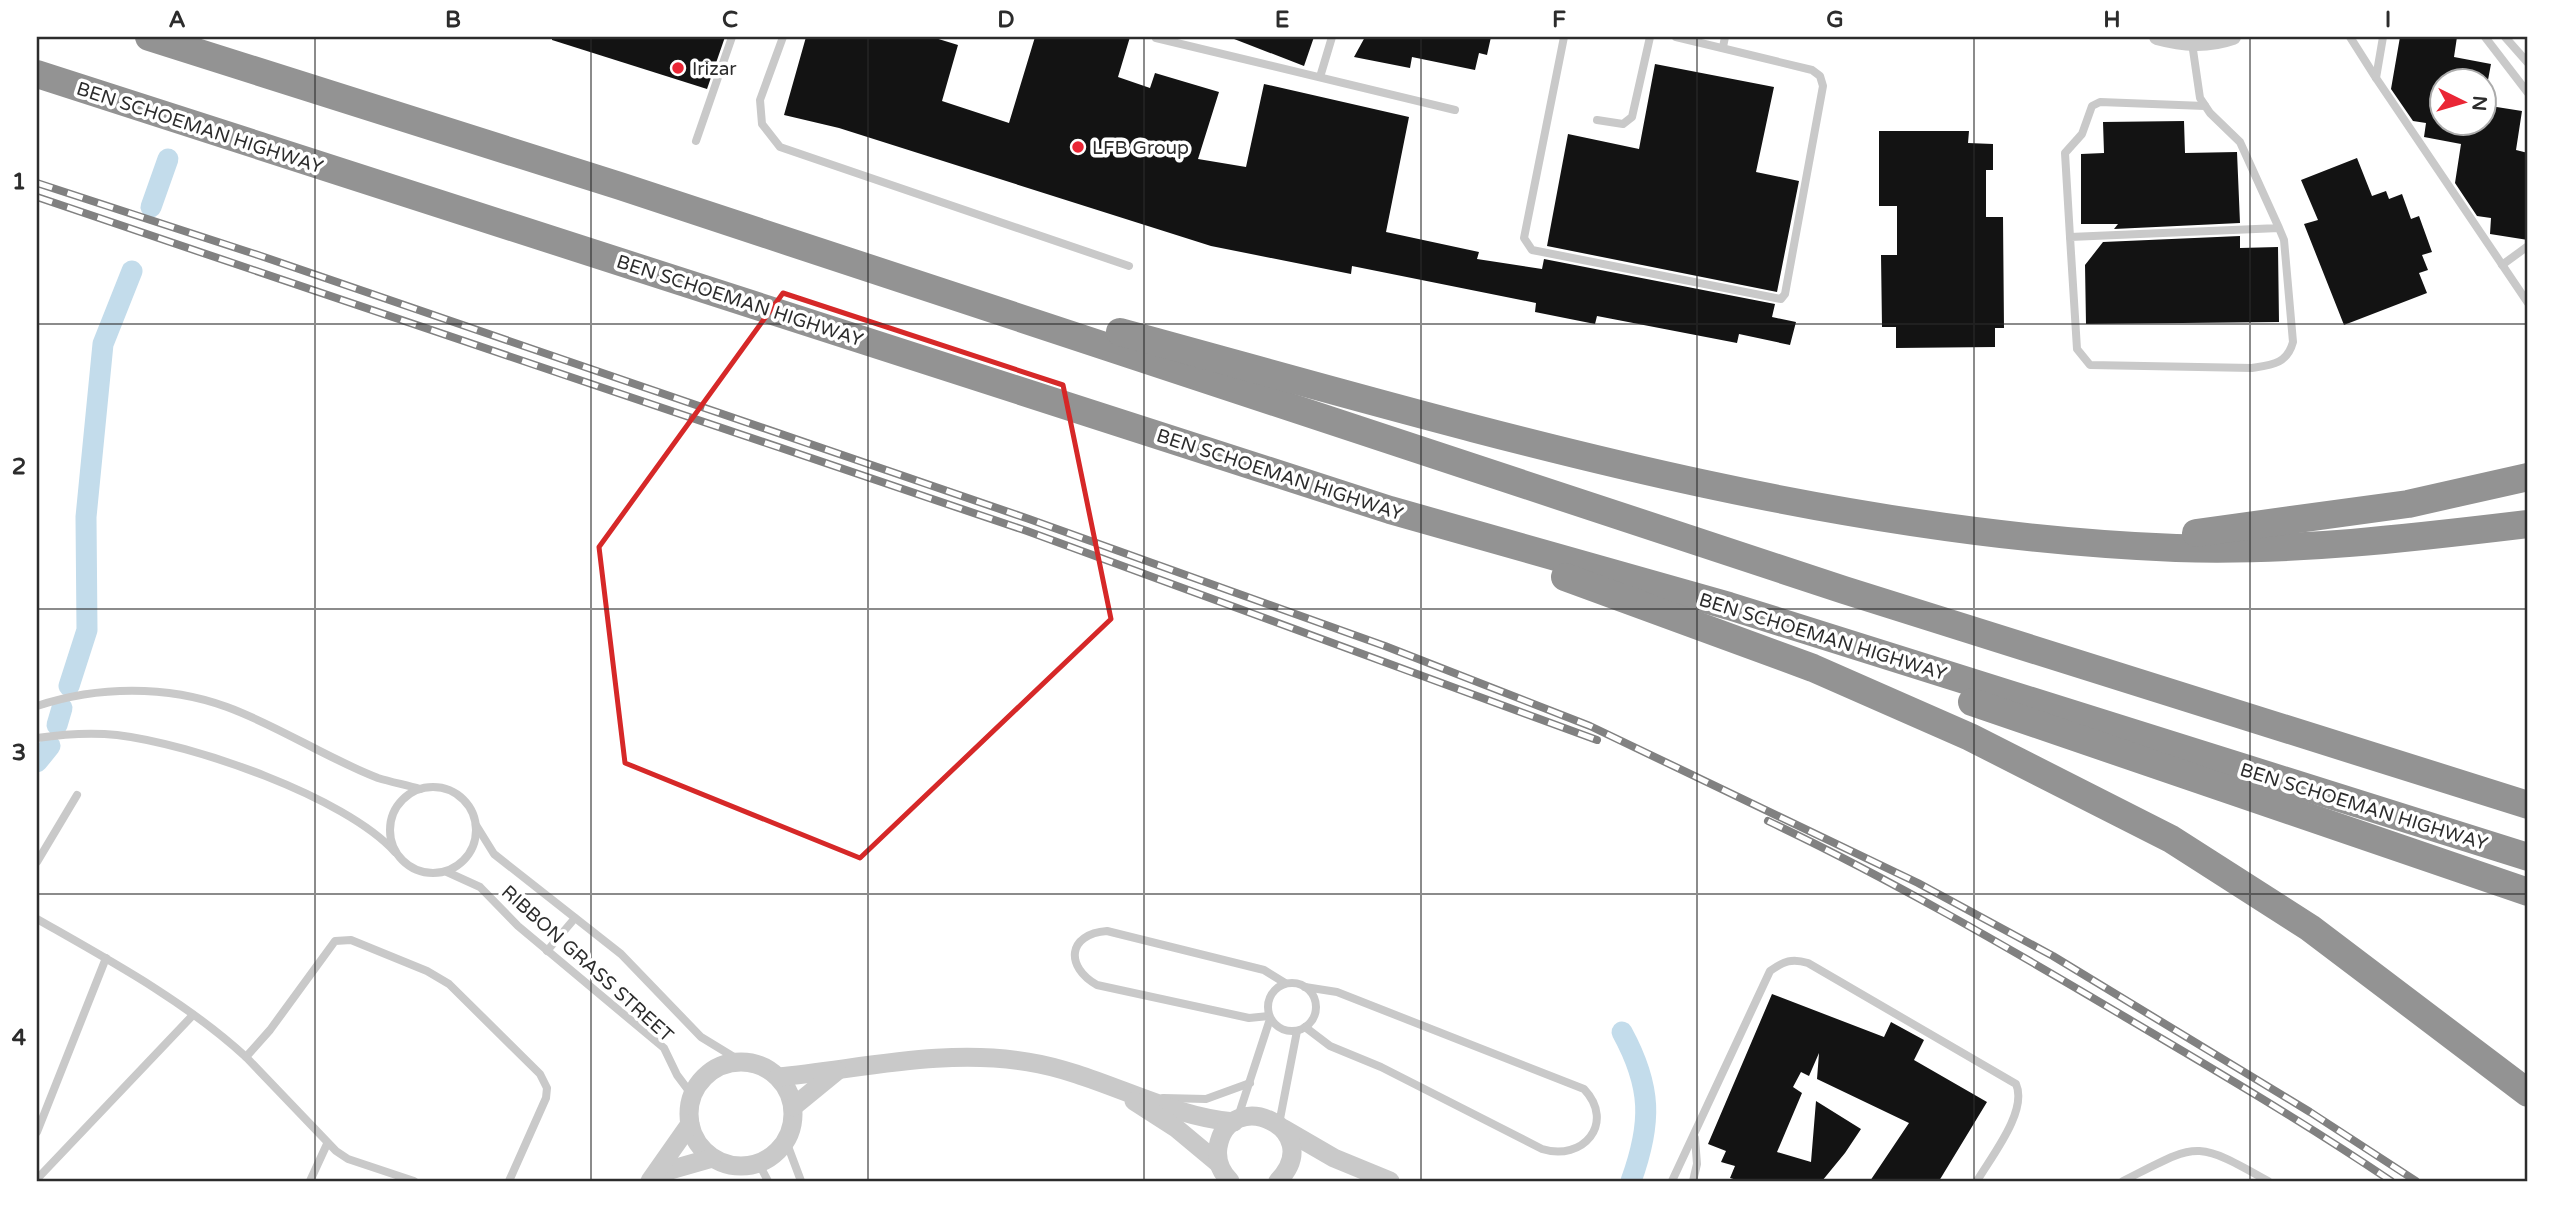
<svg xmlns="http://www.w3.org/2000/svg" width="2565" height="1218" viewBox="0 0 2565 1218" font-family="'Varela Round',sans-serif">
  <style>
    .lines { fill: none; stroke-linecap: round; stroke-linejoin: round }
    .canal { stroke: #c3dceb; stroke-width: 21 }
    .building { fill: #131313 }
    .service { stroke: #c9c9c9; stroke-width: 8 }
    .minor { stroke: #c9c9c9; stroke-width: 16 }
    .tertiary { stroke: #c9c9c9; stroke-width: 19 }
    .motorway { stroke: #939393; stroke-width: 28 }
    .rail-casing { stroke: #818181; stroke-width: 8 }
    .rail { stroke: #fff; stroke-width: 5; stroke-dasharray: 16; stroke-linecap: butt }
    .marked { fill: none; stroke: #d62828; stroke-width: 5; stroke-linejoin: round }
    .grid { fill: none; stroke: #2c2c2c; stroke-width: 2; stroke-opacity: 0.55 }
    .poi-dot { fill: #ea2635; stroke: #fff; stroke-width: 2.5 }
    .labels { text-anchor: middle; stroke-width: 7; stroke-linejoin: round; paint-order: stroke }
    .poi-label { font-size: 19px; fill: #2c2c2c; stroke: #fff; text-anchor: start }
    .street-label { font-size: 19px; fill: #2c2c2c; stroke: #fff }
    .neatline { fill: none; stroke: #2c2c2c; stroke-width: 2.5 }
    .grid-label { font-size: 23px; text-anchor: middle; font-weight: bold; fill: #2c2c2c }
  </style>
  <rect width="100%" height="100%" fill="#fff"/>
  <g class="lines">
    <g class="canal">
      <polyline points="151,207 168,159"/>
      <polyline points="69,686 87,630 86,517 103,344 132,271"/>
      <polyline points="57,725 62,708"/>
      <polyline points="37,762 50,746"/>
      <path d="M1622,1032c30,55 30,91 9,149"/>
    </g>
  </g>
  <g class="building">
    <polygon points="552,37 725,37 707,89 552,40"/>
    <polygon points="806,37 932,37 958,45 942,101 1009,123 1035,37 1130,37 1118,77 1150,88 1155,73 1219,92 1198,159 1246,167 1264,84 1409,117 1386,232 1479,252 1477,259 1542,269 1544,259 1775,304 1772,317 1796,322 1790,345 1739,334 1737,343 1597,316 1595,324 1535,312 1536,303 1352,266 1351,274 1211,246 839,128 784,115"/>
    <polygon points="1229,37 1314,37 1304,66"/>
    <polygon points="1365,37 1491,37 1487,55 1479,53 1475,70 1412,57 1410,68 1354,57"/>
    <polygon points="2400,37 2457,37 2454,57 2491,64 2488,80 2442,80 2442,122 2484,122 2484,105 2522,111 2516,150 2528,153 2528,240 2490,234 2491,218 2477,216 2455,183 2461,144 2424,137 2426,123 2413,121 2391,89"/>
    <polygon points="1655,64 1774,87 1756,172 1799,181 1777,292 1547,246 1568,134 1639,149"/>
    <polygon points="2184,121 2185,153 2237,152 2240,223 2114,229 2118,224 2081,224 2081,154 2104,153 2103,122"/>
    <polygon points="1879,131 1969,131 1968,143 1993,144 1993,170 1986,170 1986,217 2003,217 2004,328 1995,328 1995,347 1896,348 1896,327 1882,327 1881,255 1897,255 1897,206 1879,206"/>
    <polygon points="2357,158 2372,196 2386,191 2389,199 2402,194 2411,219 2419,216 2432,252 2422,255 2428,270 2419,273 2427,293 2344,325 2304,224 2318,220 2301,180"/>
    <polygon points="2240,236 2240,248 2278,247 2279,322 2086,324 2085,265 2103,242"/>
    <polygon points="1772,994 1884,1037 1891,1022 1924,1040 1914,1060 1987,1102 1939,1181 1870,1181 1909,1123 1817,1079 1819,1053 1809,1076 1801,1072 1793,1087 1802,1093 1777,1152 1811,1162 1816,1101 1861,1129 1845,1153 1822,1181 1740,1181 1730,1178 1735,1166 1721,1162 1726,1151 1708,1144"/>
  </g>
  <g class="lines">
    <g class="service">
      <polyline points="783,37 760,100 762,124 780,147 1129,266"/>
      <polyline points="1564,37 1524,238 1532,250 1781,299 1785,294 1823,86 1820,76 1812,70 1676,37"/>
      <polyline points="2350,37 2376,78"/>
      <polyline points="2383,37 2376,78 2528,303"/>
      <polyline points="2485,37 2528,93"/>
      <polyline points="2505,37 2528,63"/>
      <polyline points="1156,38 1455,110"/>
      <path d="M2192,43l8,55 10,15 30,29 39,86 5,12 9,102c-6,22 -21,23 -41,26l-162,-3 -13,-16 -7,-112 209,-9"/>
      <polyline points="1723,47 1725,37"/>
      <polyline points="1320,77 1332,37"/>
      <polyline points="1597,120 1623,124 1632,117 1650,37"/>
      <polyline points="696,141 732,37"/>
      <polyline points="2070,237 2065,153 2082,134 2092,106 2100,102 2205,106"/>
      <polyline points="2502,265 2528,246"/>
      <path d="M37,706c60,-20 130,-21 190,1 52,19 99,51 151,71 13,4 28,7 42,11"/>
      <path d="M37,738c27,-4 53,-6 80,-3 75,9 227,61 278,117"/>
      <circle cx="433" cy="830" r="43"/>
      <polyline points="476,825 494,854 621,954 701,1037 742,1062"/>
      <polyline points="37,862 77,795"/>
      <polyline points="447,872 480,887 518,926 664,1048 677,1075 692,1095"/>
      <path d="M37,919c72,41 148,82 209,138"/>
      <polyline points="547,951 575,918"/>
      <circle cx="1292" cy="1007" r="24"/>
      <path d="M1269,1016l-20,2 -152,-33c-32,-18 -30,-51 10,-54l157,39 21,13"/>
      <path d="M1305,1027l25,19 51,21 161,82c41,13 74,-26 42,-60l-247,-97 -32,-5"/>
      <polyline points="1163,1098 1206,1099 1250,1083"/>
      <polyline points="1238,1117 1270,1019"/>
      <polyline points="1279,1124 1297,1031"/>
      <polyline points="37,1132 106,958"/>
      <polyline points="786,1141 801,1181"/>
      <polyline points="759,1164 768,1181"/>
      <polyline points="37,1179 193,1015"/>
      <polyline points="310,1181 327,1144"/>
      <polyline points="414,1181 348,1159 336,1151 246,1057 270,1030 335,941 351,940 427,971 449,984 540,1074 547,1088 546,1098 509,1181"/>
      <path d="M1672,1181l98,-210c14,-10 22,-13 38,-8l208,121c12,27 -25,73 -39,97"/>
      <polyline points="1693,1181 1697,1164 1695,1138"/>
      <path d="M2123,1181c75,-38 71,-42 145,0"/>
    </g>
    <path class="minor" d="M2157,37c26,7 50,9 76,0"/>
    <g class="tertiary">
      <circle cx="741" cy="1114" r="52"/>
      <path d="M778,1077c83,-8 166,-29 250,-15 70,11 136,54 206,60"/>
      <polyline points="1134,1101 1176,1128 1218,1163"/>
      <polyline points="793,1107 837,1071"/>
      <polyline points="1284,1129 1334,1158 1390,1181"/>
      <polyline points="656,1174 712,1158"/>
      <polyline points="650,1181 690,1124"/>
      <path d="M1230,1181c-9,-9 -14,-21 -12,-34 11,-63 110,-18 60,34"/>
    </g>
    <g class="motorway">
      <polyline points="149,37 620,186 1844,590 2528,805"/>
      <polyline points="37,74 1390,510 1729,606 2528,857"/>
      <path d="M1120,332c346,94 695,202 1056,216 119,4 235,-10 352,-24"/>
      <polyline points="2196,533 2408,504 2528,477"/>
      <polyline points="1565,577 1813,668 1970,737 2171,839 2310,928 2528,1093"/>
      <polyline points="1972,702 2528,892"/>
    </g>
    <defs>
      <g id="rail">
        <polyline points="37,183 258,255 1029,519 1385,646 1590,726 1918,883 2053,956 2310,1112 2416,1181"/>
        <polyline points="37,197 1027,531 1597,740"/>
        <path d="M1768,821c122,58 241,127 357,196 90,53 180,106 266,164"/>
      </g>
    </defs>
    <use href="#rail" class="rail-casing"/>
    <use href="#rail" class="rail"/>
  </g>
  <path class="marked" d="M783,293l280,92 48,234 -251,239 -235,-95 -26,-216z"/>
  <path class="grid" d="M315,37v1144M591,37v1144M868,37v1144M1144,37v1144M1421,37v1144M1697,37v1144M1974,37v1144M2250,37v1144M37,324h2491M37,609h2491M37,894h2491"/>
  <g class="poi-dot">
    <circle cx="678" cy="68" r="7"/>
    <circle cx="1078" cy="147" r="7"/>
  </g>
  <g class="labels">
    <g class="poi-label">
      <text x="692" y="75">Irizar</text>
      <text x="1092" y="154">LFB Group</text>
    </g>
    <g class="street-label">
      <text transform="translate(200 127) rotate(18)" y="7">BEN SCHOEMAN HIGHWAY</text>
      <text transform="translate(740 300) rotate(18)" y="7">BEN SCHOEMAN HIGHWAY</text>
      <text transform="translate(1280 474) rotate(18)" y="7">BEN SCHOEMAN HIGHWAY</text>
      <text transform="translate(1823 636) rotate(17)" y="7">BEN SCHOEMAN HIGHWAY</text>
      <text transform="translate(2364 806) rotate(17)" y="7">BEN SCHOEMAN HIGHWAY</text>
      <text transform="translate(588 963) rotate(42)" y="7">RIBBON GRASS STREET</text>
    </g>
  </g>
  <rect width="2565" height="1218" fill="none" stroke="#ffffff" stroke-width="77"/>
  <g transform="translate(2463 102) rotate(95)"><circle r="33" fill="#ffffff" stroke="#ababab" stroke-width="2"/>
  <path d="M0-5L12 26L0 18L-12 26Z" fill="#ea2635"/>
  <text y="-10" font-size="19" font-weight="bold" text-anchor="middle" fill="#2c2c2c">N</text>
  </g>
  <rect x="38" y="38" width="2488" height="1142" class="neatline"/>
  <g class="grid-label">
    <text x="177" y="27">A</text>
    <text x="453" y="27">B</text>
    <text x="730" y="27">C</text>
    <text x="1006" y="27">D</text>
    <text x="1282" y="27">E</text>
    <text x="1559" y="27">F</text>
    <text x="1835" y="27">G</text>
    <text x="2112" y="27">H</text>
    <text x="2388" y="27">I</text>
    <text x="19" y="189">1</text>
    <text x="19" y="474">2</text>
    <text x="19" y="760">3</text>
    <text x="19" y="1045">4</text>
  </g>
</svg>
